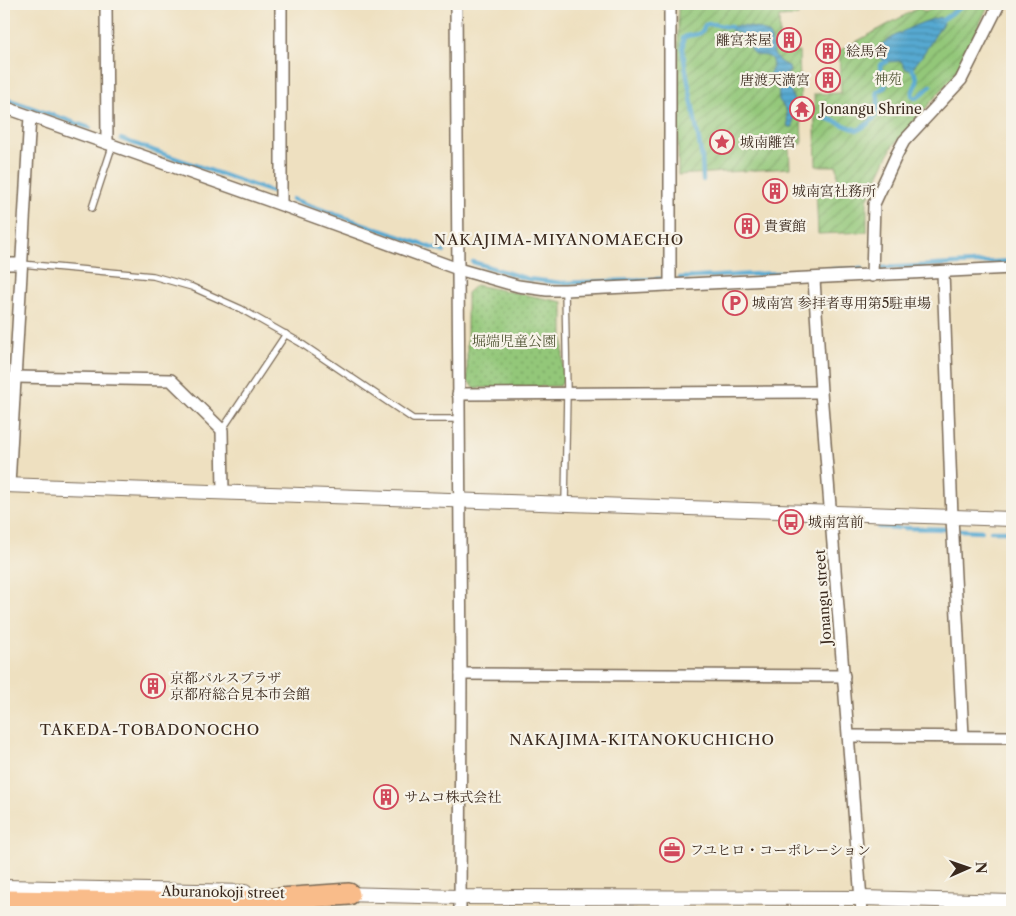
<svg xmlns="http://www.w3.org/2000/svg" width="1016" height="916" viewBox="0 0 1016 916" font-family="'Libre Caslon Text','Noto Serif JP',serif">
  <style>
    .park { fill: url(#park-dots); stroke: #67784c }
    .garden { fill: url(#garden-furrows); stroke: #67784c }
    .water { fill: url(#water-rules); stroke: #486a78 }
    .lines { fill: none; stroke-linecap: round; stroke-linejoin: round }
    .stream { stroke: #56a9d1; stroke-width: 4.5 }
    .service-casing { stroke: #7a6a57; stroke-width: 8 }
    .minor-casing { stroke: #7a6a57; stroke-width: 14 }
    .tertiary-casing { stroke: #7a6a57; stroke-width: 16 }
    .motorway-casing { stroke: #7a6a57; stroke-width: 24 }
    .service { stroke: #fff; stroke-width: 5.5 }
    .minor { stroke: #fff; stroke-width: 11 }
    .tertiary { stroke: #fff; stroke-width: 14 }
    .motorway { stroke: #f9bc8a; stroke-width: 21 }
    .labels { text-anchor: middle; stroke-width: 4.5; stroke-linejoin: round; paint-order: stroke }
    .poi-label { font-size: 14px; fill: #3b2a1e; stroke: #f7f3e8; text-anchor: start }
    .park-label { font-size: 14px; fill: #555939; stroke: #f7f3e8 }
    .street-label { font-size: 14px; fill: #3b2a1e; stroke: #f7f3e8 }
    .neighbourhood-label { font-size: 15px; letter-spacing: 1px; fill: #3b2a1e; stroke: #f7f3e8 }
  </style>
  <defs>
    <pattern id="park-dots" width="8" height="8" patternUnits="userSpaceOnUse" patternTransform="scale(1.25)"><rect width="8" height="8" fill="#93c779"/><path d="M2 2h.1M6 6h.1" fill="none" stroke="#79a263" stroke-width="1.8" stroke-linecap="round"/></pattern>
    <pattern id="garden-furrows" width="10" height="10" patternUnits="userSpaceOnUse" patternTransform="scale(1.25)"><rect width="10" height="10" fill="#93c779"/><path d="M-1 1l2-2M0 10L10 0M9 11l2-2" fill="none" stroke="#79a263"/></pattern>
    <pattern id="water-rules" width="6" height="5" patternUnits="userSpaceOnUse" patternTransform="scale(1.25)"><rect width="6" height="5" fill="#56a9d1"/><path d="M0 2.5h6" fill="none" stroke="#488aa9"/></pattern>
  </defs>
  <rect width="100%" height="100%" fill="#f7f3e8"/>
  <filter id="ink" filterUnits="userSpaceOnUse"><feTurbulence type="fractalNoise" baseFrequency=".02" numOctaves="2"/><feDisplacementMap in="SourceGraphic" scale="10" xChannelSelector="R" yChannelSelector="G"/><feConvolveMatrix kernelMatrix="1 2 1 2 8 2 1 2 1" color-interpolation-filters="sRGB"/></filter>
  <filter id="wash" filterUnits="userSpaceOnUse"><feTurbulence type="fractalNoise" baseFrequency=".0096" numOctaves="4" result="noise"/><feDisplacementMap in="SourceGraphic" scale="20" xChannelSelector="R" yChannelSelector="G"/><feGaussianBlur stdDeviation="1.12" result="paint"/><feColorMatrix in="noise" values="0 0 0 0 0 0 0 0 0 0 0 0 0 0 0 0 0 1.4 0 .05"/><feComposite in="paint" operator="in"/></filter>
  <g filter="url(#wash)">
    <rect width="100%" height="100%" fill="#eee0c0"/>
    <polygon class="park" points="476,285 563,302 563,382 560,386 475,388 467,381 467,293"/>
    <g class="garden">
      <polygon points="678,4 798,4 798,16 779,17 780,53 799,52 802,144 789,144 790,168 678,175"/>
      <polygon points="941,4 989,4 957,72 892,147 867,200 867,232 818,234 816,188 838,187 837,166 816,166 814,94 841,93 839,51 918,8 926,12"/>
    </g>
    <g class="water">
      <path d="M940,17l3,6 -21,33 -10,13h-6l-5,-8 -14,1 -10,-6 1,-9c19,-14 39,-24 62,-30z"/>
      <path d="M734,26c11,0 33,1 37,13 2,7 1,16 8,22 3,3 7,3 10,6l1,5 -4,2c1,8 5,16 7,24 1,3 0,25 0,29h-5l-2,-17 -7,-10 -1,-16 -9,-9 4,-8c-1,-18 -12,-7 -21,-15 -3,-3 -2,-7 -5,-11 -3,-6 -10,-9 -16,-11v-3z"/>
    </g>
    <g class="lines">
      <g class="stream">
        <polyline points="942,20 966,4"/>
        <path d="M912,69c11,16 2,12 0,26l3,3c7,-1 10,-9 16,-12"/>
        <polyline points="4,98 90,128"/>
        <path d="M822,117c13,3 24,10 36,13 19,-10 23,-17 19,-38l8,-5 1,-6 -5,-6 -1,-10 6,-3"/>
        <polyline points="121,139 272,192"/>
        <path d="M703,180l-1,-22 -19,-104v-16c10,-7 17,2 22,-13 11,-4 16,3 26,2"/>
        <polyline points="292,199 444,252"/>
        <polyline points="473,262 528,279 562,283 661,279"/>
        <polyline points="880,268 1012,261"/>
        <polyline points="822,270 861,269"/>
        <polyline points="680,278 799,272"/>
        <polyline points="878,527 898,528"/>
        <polyline points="903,528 947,529"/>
        <polyline points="959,530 982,531"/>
        <polyline points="991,531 1012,531"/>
      </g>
    </g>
  </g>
  <g filter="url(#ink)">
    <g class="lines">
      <defs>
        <g id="service">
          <polyline points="92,208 113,144"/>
          <polyline points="21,264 153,276 192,287 241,309 299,342 413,419 459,419"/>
          <polyline points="222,430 286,334"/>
          <polyline points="565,503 567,392 565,290"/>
        </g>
        <g id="minor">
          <polyline points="106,4 107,143"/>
          <polyline points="456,4 461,674 460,912"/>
          <polyline points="4,107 276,203 458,269 518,286 547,290 565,290 1012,268"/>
          <polyline points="281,204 281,4"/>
          <polyline points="4,264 21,264"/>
          <polyline points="943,272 952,517 963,736"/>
          <polyline points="872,276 874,204 897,154 904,141 961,80 999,4"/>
          <polyline points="814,279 821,392 862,912"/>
          <polyline points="670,285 670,4"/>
          <polyline points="15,377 171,380 222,430 223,493"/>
          <polyline points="458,394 821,392"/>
          <polyline points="9,485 30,116"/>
          <polyline points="461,674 844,676"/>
          <polyline points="849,736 1012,737"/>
        </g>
        <g id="tertiary">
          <polyline points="4,485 1012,519"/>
          <polyline points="4,887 245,892"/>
          <polyline points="342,894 459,897 861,898 1012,902"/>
        </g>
        <polyline id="motorway" points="4,901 210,904 349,894"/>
      </defs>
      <use href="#service" class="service-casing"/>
      <use href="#minor" class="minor-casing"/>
      <use href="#tertiary" class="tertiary-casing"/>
      <use href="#motorway" class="motorway-casing"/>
      <use href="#service" class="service"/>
      <use href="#minor" class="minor"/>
      <use href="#tertiary" class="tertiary"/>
      <use href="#motorway" class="motorway"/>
    </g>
  </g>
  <defs>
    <symbol id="building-ring" viewBox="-11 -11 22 22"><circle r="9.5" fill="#f7f3e8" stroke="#d1495b" stroke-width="1.5"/><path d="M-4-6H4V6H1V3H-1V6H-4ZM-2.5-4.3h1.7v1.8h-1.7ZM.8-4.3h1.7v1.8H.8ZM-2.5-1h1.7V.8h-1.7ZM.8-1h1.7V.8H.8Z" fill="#d1495b"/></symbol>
    <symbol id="temple-ring" viewBox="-11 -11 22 22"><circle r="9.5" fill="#f7f3e8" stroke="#d1495b" stroke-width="1.5"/><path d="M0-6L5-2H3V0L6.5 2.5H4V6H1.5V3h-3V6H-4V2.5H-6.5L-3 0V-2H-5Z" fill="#d1495b"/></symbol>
    <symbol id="sight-ring" viewBox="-11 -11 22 22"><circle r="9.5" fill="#f7f3e8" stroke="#d1495b" stroke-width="1.5"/><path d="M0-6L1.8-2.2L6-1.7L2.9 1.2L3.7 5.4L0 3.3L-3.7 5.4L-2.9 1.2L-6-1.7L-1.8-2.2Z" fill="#d1495b"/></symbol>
    <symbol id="parking-ring" viewBox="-11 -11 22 22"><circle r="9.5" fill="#f7f3e8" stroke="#d1495b" stroke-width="1.5"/><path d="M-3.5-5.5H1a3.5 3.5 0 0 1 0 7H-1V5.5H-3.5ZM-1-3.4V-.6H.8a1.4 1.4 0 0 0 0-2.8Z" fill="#d1495b"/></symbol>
    <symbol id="bus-ring" viewBox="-11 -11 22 22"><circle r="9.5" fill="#f7f3e8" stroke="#d1495b" stroke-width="1.5"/><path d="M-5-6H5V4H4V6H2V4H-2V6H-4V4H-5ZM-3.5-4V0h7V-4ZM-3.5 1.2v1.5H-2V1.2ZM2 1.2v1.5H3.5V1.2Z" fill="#d1495b"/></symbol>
    <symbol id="office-ring" viewBox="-11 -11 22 22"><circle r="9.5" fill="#f7f3e8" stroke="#d1495b" stroke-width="1.5"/><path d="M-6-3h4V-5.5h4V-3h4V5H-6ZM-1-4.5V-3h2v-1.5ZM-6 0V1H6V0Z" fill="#d1495b"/></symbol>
  </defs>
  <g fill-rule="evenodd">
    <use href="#building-ring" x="775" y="26" width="28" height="28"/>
    <use href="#building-ring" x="814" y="37" width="28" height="28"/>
    <use href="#building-ring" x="814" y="66" width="28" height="28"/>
    <use href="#temple-ring" x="788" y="95" width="28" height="28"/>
    <use href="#sight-ring" x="708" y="128" width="28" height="28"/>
    <use href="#building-ring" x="761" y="177" width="28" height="28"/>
    <use href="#building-ring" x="733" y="212" width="28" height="28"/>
    <use href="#parking-ring" x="721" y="289" width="28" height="28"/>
    <use href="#bus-ring" x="777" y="508" width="28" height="28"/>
    <use href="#building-ring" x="139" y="672" width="28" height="28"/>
    <use href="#building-ring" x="372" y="783" width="28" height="28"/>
    <use href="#office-ring" x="658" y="836" width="28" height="28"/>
  </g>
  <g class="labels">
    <g class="poi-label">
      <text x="772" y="45" text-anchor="end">離宮茶屋</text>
      <text x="846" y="56">絵馬舎</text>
      <text x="810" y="85" text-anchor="end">唐渡天満宮</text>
      <text x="820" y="114">Jonangu Shrine</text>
      <text x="740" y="147">城南離宮</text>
      <text x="792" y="196">城南宮社務所</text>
      <text x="764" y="231">貴賓館</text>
      <text x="752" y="308">城南宮 参拝者専用第5駐車場</text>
      <text x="808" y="527">城南宮前</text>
      <text x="170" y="683">京都パルスプラザ<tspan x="170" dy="16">京都府総合見本市会館</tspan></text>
      <text x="404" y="802">サムコ株式会社</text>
      <text x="690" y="855">フユヒロ・コーポレーション</text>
    </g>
    <g class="park-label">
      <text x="888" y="84">神苑</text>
      <text x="514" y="346">堀端児童公園</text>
    </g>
    <g class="street-label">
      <text transform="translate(823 597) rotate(-94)" y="5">Jonangu street</text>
      <text transform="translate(223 892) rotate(1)" y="5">Aburanokoji street</text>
    </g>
    <g class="neighbourhood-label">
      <text x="559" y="245">NAKAJIMA-MIYANOMAECHO</text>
      <text x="150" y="735">TAKEDA-TOBADONOCHO</text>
      <text x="642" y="745">NAKAJIMA-KITANOKUCHICHO</text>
    </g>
  </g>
  <rect width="1016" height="916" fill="none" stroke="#f7f3e8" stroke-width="20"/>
  <g transform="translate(968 868) rotate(88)" stroke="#f7f3e8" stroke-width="4" paint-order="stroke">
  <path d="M0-4L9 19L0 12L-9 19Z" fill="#3b2a1e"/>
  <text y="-8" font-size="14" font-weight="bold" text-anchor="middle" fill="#3b2a1e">N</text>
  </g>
</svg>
